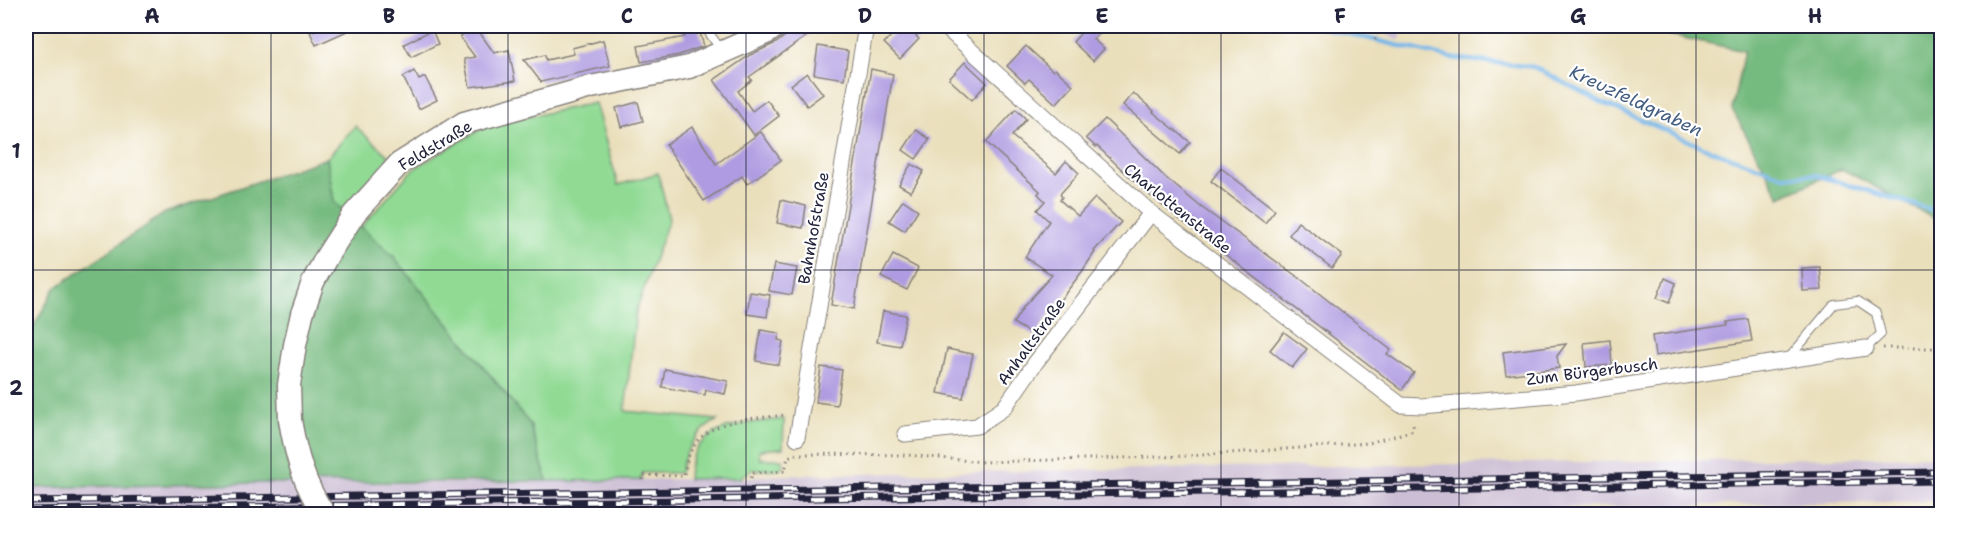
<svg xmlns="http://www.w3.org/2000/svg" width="1967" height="540" viewBox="0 0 1967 540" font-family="'Shantell Sans',sans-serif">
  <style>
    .industrial { fill: #ccbed4 }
    .green { fill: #91da94; stroke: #5a7e68; stroke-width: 1.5 }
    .forest { fill: #74ba7e; stroke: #4b6e5c; stroke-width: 1.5 }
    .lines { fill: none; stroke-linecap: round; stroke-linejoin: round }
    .stream { stroke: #74b5e8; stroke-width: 4.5 }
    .building { fill: #ae9be1 }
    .lane-casing { stroke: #86807b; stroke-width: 10 }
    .street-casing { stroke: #86807b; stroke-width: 17 }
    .secondary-casing { stroke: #86807b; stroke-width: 25 }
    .path { stroke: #86807b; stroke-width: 3; stroke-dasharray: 1.5 4.5; stroke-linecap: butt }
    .lane { stroke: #fff; stroke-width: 8 }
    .street { stroke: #fff; stroke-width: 15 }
    .secondary { stroke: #fff; stroke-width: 22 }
    .rail-casing { stroke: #22223b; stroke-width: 7 }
    .rail { stroke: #fff; stroke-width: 4.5; stroke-dasharray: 14; stroke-linecap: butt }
    .secondary-bridge-casing { stroke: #86807b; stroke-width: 25; stroke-linecap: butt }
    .secondary-bridge { stroke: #fff; stroke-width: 22 }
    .grid { fill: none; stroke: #22223b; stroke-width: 1.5; stroke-opacity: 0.55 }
    .labels { text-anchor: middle; stroke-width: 4.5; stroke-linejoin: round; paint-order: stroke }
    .street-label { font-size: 16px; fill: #22223b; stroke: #fff }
    .water-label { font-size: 18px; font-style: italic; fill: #435d80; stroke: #fff }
    .neatline { fill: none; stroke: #22223b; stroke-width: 2 }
    .grid-label { font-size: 20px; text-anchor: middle; font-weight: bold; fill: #22223b }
  </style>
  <rect width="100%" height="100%" fill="#fff"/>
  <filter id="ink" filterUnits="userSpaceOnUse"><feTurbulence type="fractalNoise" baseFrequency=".0167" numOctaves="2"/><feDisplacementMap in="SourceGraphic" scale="12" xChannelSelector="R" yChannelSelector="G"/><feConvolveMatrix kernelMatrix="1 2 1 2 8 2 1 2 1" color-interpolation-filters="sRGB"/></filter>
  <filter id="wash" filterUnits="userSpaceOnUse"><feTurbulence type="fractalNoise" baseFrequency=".008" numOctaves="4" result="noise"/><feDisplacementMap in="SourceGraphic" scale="24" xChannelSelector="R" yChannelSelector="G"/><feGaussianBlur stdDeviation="1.35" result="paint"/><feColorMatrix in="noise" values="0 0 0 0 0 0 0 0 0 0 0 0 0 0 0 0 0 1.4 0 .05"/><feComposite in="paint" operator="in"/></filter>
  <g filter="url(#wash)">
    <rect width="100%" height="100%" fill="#eadfbb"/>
    <g class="industrial">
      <polygon points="1368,26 1405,26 1399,41"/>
      <polygon points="1942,456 1941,501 1219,514 749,514 699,512 658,512 657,514 26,514 26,488 261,483 425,483 754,478 754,476 792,475"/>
    </g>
    <g class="green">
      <path d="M595,103l23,82 40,-12 11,46 -33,92 -11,100 93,9c-22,11 -33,29 -38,53h-38l-1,7 -94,1 -17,-57 -136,-167 -33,-30 52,-58 75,-44z"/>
      <polygon points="355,126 391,158 344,212 334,202 327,158"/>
      <path d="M784,419l-1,29 -24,2 1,9h23l-1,10 -31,1 -12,8 -51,1c2,-55 54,-55 96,-60z"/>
    </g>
    <g class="forest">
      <polygon points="1644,26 1941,26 1941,222 1842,169 1780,197 1732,109 1744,51 1666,34"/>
      <polygon points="327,158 334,202 394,257 530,424 547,481 261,483 26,488 26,340 55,288 165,213"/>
    </g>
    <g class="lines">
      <polyline class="stream" points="1316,26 1451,58 1534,67 1603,103 1705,148 1784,176 1816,175 1942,213"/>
    </g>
    <g id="blocks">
      <g class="building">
        <polygon points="324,26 358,26 316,45 310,32"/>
        <polygon points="475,26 494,53 509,50 515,81 470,87 464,59 475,57 460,37"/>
        <polygon points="678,26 698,26 704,46 679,55 641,62 638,46 685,37"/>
        <polygon points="791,26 821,26 749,77 752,80 738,91 752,111 767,100 779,116 754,135 714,80 750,55 776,43 785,36"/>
        <polygon points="901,26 906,26 919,39 900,59 884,43"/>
        <polygon points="1087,26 1106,26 1093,39 1104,49 1093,61 1073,42"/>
        <polygon points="432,30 438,44 411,57 404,44"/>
        <polygon points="603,40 610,66 541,82 524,60 545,55 546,60 574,54 572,48"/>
        <polygon points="818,46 848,51 844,79 814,74"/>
        <polygon points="1026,46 1053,71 1055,69 1073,85 1056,104 1029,79 1025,83 1007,66"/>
        <polygon points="965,62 987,83 972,100 949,79"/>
        <polygon points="871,69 893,74 854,309 831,305"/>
        <polygon points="414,71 419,80 425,77 437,100 419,109 403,77"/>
        <polygon points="807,73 823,94 807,106 791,85"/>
        <polygon points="1133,93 1154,111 1153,112 1190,142 1180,154 1123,105"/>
        <polygon points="638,102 643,121 621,127 616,108"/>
        <polygon points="1016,109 1026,119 1012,136 1056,173 1066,161 1079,173 1060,194 1062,197 1060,200 1078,216 1095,198 1121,222 1094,251 1095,252 1081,273 1051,312 1035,336 1013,323 1024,306 1052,275 1025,257 1049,221 1037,210 1045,201 1038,194 1040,191 986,142"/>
        <polygon points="1105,119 1166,178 1201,207 1302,280 1391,350 1387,354 1414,373 1402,390 1175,216 1148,194 1097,146 1096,147 1086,138"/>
        <polygon points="692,127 716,164 761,132 781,160 747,184 742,176 704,201 666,145"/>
        <polygon points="916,130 930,139 916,159 903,150"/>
        <polygon points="911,164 924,171 911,192 899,185"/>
        <polygon points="1221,168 1275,210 1265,223 1211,181"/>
        <polygon points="781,200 806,206 803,228 777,223"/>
        <polygon points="903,200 918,210 905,231 889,221"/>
        <polygon points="1298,222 1342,255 1332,268 1289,235"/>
        <polygon points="893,255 918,268 907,290 881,277"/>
        <polygon points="774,264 797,268 792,295 769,291"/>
        <polygon points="1820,267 1822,290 1803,291 1802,268"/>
        <polygon points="1665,278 1676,283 1669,303 1657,298"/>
        <polygon points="750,292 770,295 767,317 747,314"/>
        <polygon points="883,311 906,315 900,346 877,342"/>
        <polygon points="1748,319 1752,341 1655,356 1652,336 1728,325 1727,322"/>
        <polygon points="761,330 779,333 778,340 783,341 779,365 756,361"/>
        <polygon points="1284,332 1307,349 1292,368 1270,350"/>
        <polygon points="1610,340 1612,365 1586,367 1584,343"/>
        <polygon points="1566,344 1557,356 1559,368 1506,375 1503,352"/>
        <polygon points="947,349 973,354 963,398 938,393"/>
        <polygon points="821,367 842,370 837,405 816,402"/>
        <polygon points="665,369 728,381 725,394 706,390 705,395 662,387"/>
      </g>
    </g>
  </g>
  <g filter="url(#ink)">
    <use href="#blocks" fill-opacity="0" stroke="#86807b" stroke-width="1.5"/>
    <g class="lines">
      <defs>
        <g id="lane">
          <polyline points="704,26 722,51"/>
          <polyline points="1789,358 1834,304 1858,301 1876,313 1881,334 1866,348"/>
        </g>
        <g id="street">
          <polyline points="944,26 1151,213 1401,405 1422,406 1576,393 1866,348"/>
          <polyline points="905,434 977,426 1004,408 1036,362 1151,213"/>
          <polyline points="797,438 866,26"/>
        </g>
        <polyline id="secondary" points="290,420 289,385 295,345 302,314 313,282 327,256 354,214 399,164 464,123 591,87 689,67 768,32 776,26"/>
      </defs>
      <use href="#lane" class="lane-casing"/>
      <use href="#street" class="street-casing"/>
      <use href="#secondary" class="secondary-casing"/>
      <g class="path">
        <polyline points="1903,26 1933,31 1942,30"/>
        <polyline points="1375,40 1381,26"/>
        <polyline points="1883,348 1942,348"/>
        <polyline points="801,454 907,455 983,462 1188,456 1369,443 1411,431 1415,421"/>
        <polyline points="751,478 752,473 785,471 788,457 796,454"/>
        <path d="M643,480v-5l41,1c6,-58 57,-56 102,-61"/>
      </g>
      <use href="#lane" class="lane"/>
      <use href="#street" class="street"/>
      <use href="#secondary" class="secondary"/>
      <defs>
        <g id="rail">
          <polyline points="26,501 1942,472"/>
          <polyline points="26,510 1942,481"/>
        </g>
      </defs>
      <use href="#rail" class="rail-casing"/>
      <use href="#rail" class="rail"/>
      <defs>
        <path id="secondary-bridge" d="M290,420c6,35 14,65 34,94"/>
      </defs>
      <use href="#secondary-bridge" class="secondary-bridge-casing"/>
      <use href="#secondary-bridge" class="secondary-bridge"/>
    </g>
  </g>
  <path class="grid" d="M271,26v488M508,26v488M746,26v488M984,26v488M1221,26v488M1459,26v488M1696,26v488M26,270h1916"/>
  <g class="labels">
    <g class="street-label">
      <text transform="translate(435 145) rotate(-31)" y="6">Feldstraße</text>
      <text transform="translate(1178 208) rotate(39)" y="6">Charlottenstraße</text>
      <text transform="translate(813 228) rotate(-80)" y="6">Bahnhofstraße</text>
      <text transform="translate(1031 341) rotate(-54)" y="6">Anhaltstraße</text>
      <text transform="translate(1592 371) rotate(-7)" y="6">Zum Bürgerbusch</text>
    </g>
    <g class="water-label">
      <text transform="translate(1636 101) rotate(25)" y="6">Kreuzfeldgraben</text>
    </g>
  </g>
  <rect width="1967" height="540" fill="none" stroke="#fff" stroke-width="66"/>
  <rect x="33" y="33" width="1901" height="474" class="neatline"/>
  <g class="grid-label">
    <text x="152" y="23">A</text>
    <text x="389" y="23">B</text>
    <text x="627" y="23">C</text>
    <text x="865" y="23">D</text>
    <text x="1102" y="23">E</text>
    <text x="1340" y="23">F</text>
    <text x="1578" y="23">G</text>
    <text x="1815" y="23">H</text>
    <text x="16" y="158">1</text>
    <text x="16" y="395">2</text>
  </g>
</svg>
